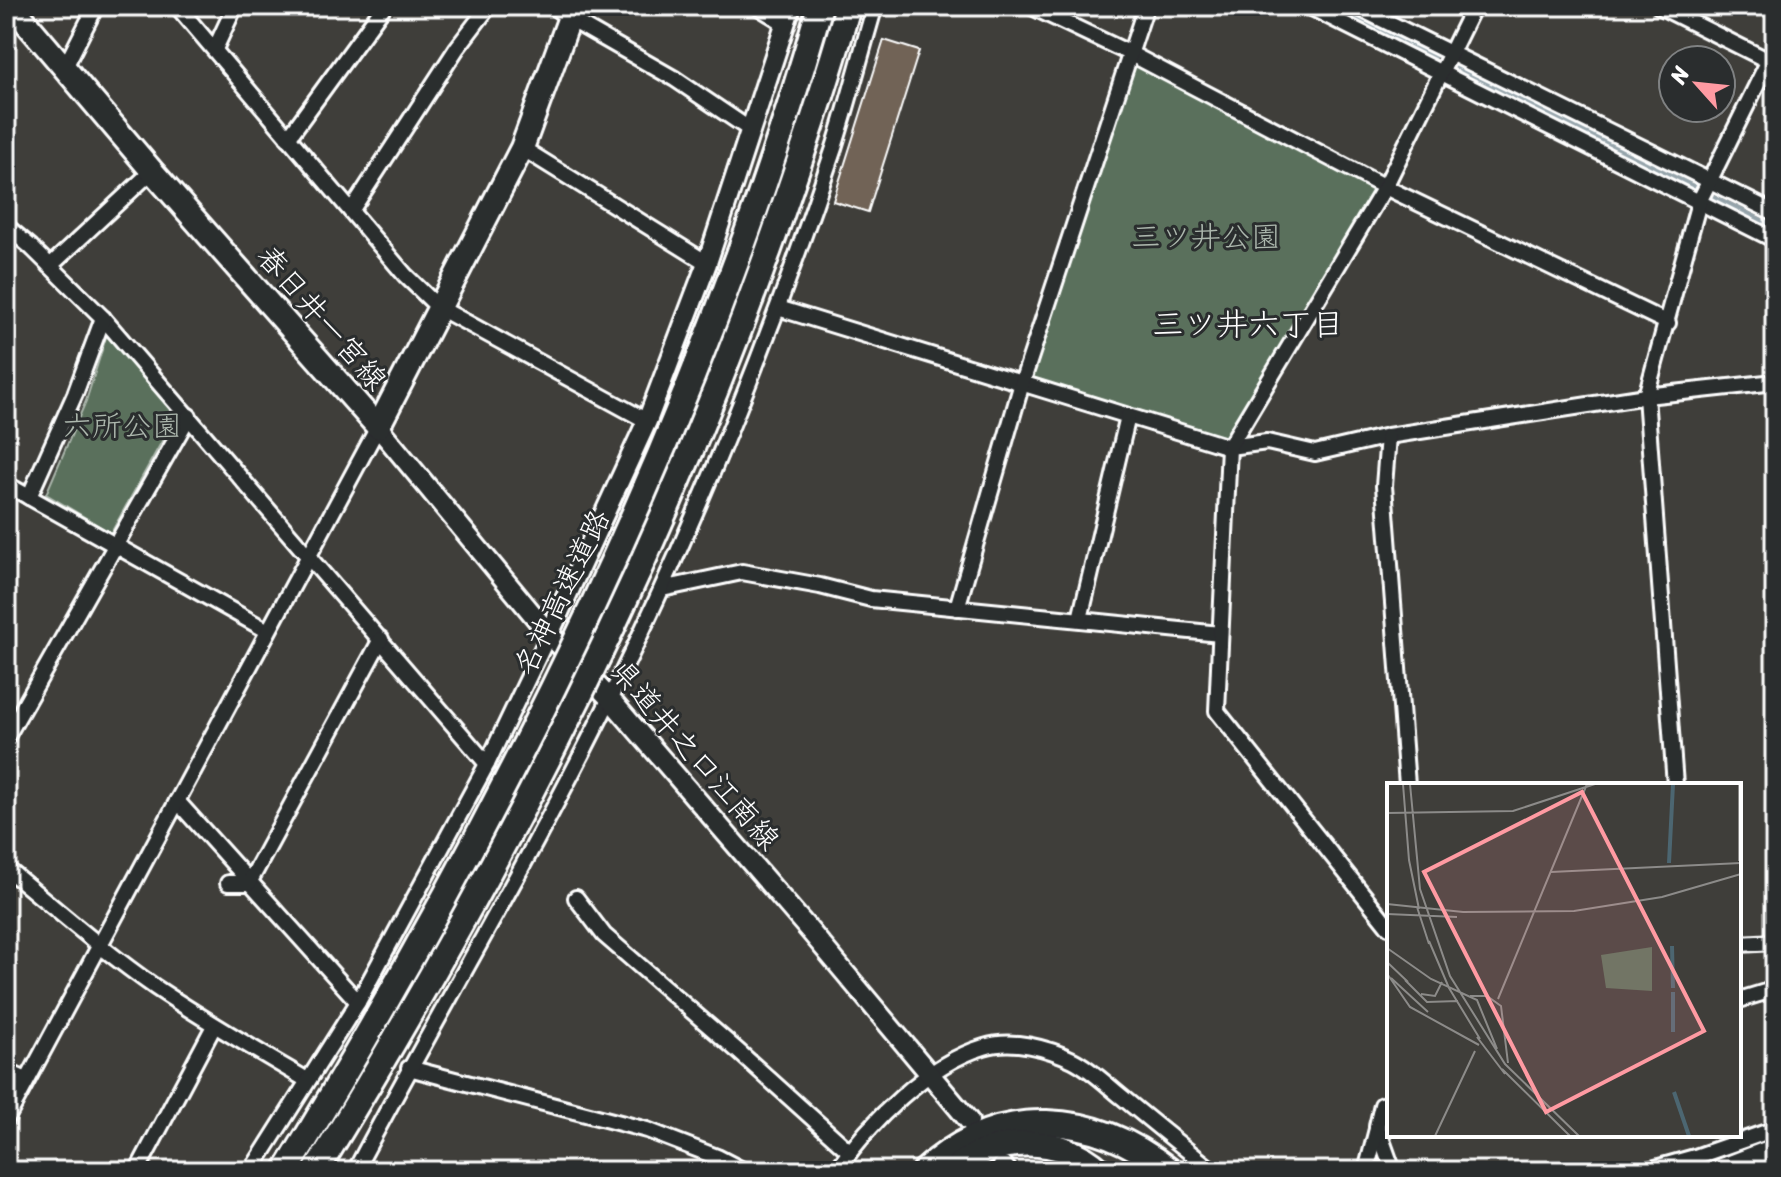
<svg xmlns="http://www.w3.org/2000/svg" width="1781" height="1177" viewBox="0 0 1781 1177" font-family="Sriracha,'Klee One',sans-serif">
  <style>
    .green { fill: #5a6f5b; stroke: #acb7ad; stroke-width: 2 }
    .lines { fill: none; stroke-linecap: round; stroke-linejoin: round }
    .stream { stroke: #94a3aa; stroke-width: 5 }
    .building { fill: #716457; stroke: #fff; stroke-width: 2 }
    .street-casing { stroke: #fff; stroke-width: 20 }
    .secondary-casing { stroke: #fff; stroke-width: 24 }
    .primary-casing { stroke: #fff; stroke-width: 28 }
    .highway-casing { stroke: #fff; stroke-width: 30 }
    .street { stroke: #2a2d2e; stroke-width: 14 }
    .secondary { stroke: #2a2d2e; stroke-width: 18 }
    .primary { stroke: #2a2d2e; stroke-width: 22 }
    .highway { stroke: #2a2d2e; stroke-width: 24 }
    .highway-bridge-casing { stroke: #fff; stroke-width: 30; stroke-linecap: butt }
    .highway-bridge { stroke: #2a2d2e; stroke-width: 24 }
    .labels { text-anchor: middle; stroke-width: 6; stroke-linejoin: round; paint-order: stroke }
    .park-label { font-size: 30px; fill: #acb7ad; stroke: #2a2d2e }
    .street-label { font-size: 30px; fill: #fff; stroke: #2a2d2e }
    .neighbourhood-label { font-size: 32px; fill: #fff; stroke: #2a2d2e }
    .inset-river { fill: none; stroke: #4c6671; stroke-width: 4 }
    .inset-road { fill: none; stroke: #8c8b89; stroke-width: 2 }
    .view { fill: #ff9aa2; fill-opacity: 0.15; stroke: #ff9aa2; stroke-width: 4 }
    .inset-edge { fill: none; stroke: #fff; stroke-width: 4 }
  </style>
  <rect width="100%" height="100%" fill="#3f3e3a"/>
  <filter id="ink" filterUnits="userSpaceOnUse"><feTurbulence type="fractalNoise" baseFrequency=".0125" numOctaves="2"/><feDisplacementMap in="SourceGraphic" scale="16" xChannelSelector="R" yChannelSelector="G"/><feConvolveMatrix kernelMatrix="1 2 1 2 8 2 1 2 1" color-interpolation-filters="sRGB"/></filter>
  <g filter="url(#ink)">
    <g class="green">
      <polygon points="1131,54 1385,187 1229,447 1022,383"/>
      <polygon points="107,334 176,416 111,533 46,494 86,401"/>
    </g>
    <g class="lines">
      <g class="stream">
        <polyline points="1333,6 1435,56"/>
        <polyline points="1457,67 1694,187"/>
        <polyline points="1714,197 1775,227"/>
      </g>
    </g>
    <polygon class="building" points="884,40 919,51 868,212 833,201"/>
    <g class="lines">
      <defs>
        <g id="street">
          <polyline points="177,6 405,275 438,307 647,421"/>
          <polyline points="553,6 570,19 675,79 752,131"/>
          <polyline points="757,6 786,24"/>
          <polyline points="1030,6 1131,54 1385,187 1668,323"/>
          <polyline points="1308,6 1775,240"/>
          <polyline points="1355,6 1775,213"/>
          <polyline points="1659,6 1775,64"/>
          <polyline points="215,49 235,6"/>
          <polyline points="65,67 96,6"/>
          <polyline points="288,138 384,6"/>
          <polyline points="522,148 707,263"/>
          <polyline points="351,211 457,48 489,6"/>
          <polyline points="6,226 31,247 103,318 487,764"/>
          <polyline points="50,266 152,171"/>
          <polyline points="778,308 1229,447 1267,442 1315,453 1388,436 1646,396 1775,382"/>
          <polyline points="1388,436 1384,486 1407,785"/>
          <polyline points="6,484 268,631"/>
          <polyline points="29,497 75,394 103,318"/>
          <polyline points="662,589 742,572 820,586 871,599 1220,634"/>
          <polyline points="957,608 1022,383 1146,6"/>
          <polyline points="1080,619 1128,416"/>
          <polyline points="6,738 189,416"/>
          <polyline points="1675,785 1646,396 1699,202 1775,48"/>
          <polyline points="177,801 358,1002"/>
          <path d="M6,868c49,40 97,83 149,119 49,33 101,63 152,93"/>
          <polyline points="228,883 249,883 381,639"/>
          <polyline points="576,898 604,935 738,1051 850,1152"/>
          <polyline points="1389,927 1217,711 1229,447 1385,187 1474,6"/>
          <polyline points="1739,944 1775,942"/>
          <polyline points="1739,1000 1775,989"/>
          <polyline points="409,1068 647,1130 717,1157 744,1171"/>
          <polyline points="6,1071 26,1080"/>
          <polyline points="1389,1103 1382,1105 1377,1126 1393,1171"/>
          <polyline points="6,1120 378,427"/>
          <polyline points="137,1171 214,1026"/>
          <polyline points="251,1171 358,1002 487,764 549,634"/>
          <path d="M355,1171c84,-159 177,-314 256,-475 86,-176 161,-362 223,-548 15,-47 27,-95 41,-142"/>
          <path d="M836,1171c33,-48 91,-107 148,-124 28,-9 64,1 89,13 18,9 34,25 49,37 30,25 60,49 91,74"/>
          <polyline points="1366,1171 1377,1129"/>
          <polyline points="1645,1171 1695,1157 1775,1129"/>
        </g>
        <g id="secondary">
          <polyline points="378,427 549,634 610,699 810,931 969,1121"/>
          <polyline points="549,634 647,421 707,263 791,6"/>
          <polyline points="1003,1166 1007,1171"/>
        </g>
        <polyline id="primary" points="12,6 152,171 378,427 522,148 574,6"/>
        <g id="highway">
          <path d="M925,1171c74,-68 169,-60 245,0"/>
          <path d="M952,1171c42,-36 108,-37 148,0"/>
          <polyline points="1723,1171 1775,1151"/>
        </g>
      </defs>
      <use href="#street" class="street-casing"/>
      <use href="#secondary" class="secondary-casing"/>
      <use href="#primary" class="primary-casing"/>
      <use href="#highway" class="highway-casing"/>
      <use href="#street" class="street"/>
      <use href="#secondary" class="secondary"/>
      <use href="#primary" class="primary"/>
      <use href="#highway" class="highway"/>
      <defs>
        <g id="highway-bridge">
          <path d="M286,1171c223,-365 416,-753 534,-1165"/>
          <path d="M316,1171c186,-302 349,-620 465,-956 24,-69 48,-139 67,-209"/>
        </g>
      </defs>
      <use href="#highway-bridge" class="highway-bridge-casing"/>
      <use href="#highway-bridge" class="highway-bridge"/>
    </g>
  </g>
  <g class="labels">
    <g class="park-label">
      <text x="1206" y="247">三ツ井公園</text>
      <text x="122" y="436">六所公園</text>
    </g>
    <g class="street-label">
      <text transform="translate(322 318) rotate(49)" y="10">春日井一宮線</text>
      <text transform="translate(562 592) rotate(-64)" y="10">名神高速道路</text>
      <text transform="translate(695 755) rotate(49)" y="10">県道井之口江南線</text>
    </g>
    <g class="neighbourhood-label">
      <text x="1248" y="335">三ツ井六丁目</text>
    </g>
  </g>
  <g transform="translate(1387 783)">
    <rect width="354" height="354" fill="#3f3e3a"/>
    <path d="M265,164v44l-46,-3 -5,-33z" fill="#5a6f5b"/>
    <path class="inset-river" d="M282,80l4,-79M285,163l1,42M286,209v40M287,309l15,44"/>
    <path class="inset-road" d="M16,1l6,76 10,49M23,1l10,105 30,87 55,88 74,72M0,30l126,-2 82,-27M352,78v-77M164,89l190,-9M0,121l76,8 111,-1 88,-14 79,-23M30,124l12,37M0,131l70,3M42,158l20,47 31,51M0,165l44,31 46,21 20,49M0,179l21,20M1,192l22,32 69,38M4,195l37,34M18,197l22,22 31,-1M34,211l14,2 7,-14M83,213h17l14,10 7,57M111,216l89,-215M90,254l28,37M115,286l68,67M48,353l40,-85"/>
    <path class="view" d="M195,9l122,239 -158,81 -122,-240z"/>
    <rect width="354" height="354" class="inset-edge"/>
  </g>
  <rect width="1781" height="1177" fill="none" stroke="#2a2d2e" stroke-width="32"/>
  <rect x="16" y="16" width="1749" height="1145" fill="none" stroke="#fff" stroke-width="3" filter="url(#ink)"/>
  <g transform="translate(1697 84) rotate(297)"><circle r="38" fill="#2a2d2e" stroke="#7f8182" stroke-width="2"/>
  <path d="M0-6L14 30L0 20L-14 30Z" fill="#ff9aa2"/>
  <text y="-12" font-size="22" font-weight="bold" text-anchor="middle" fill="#ffffff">N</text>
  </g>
</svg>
